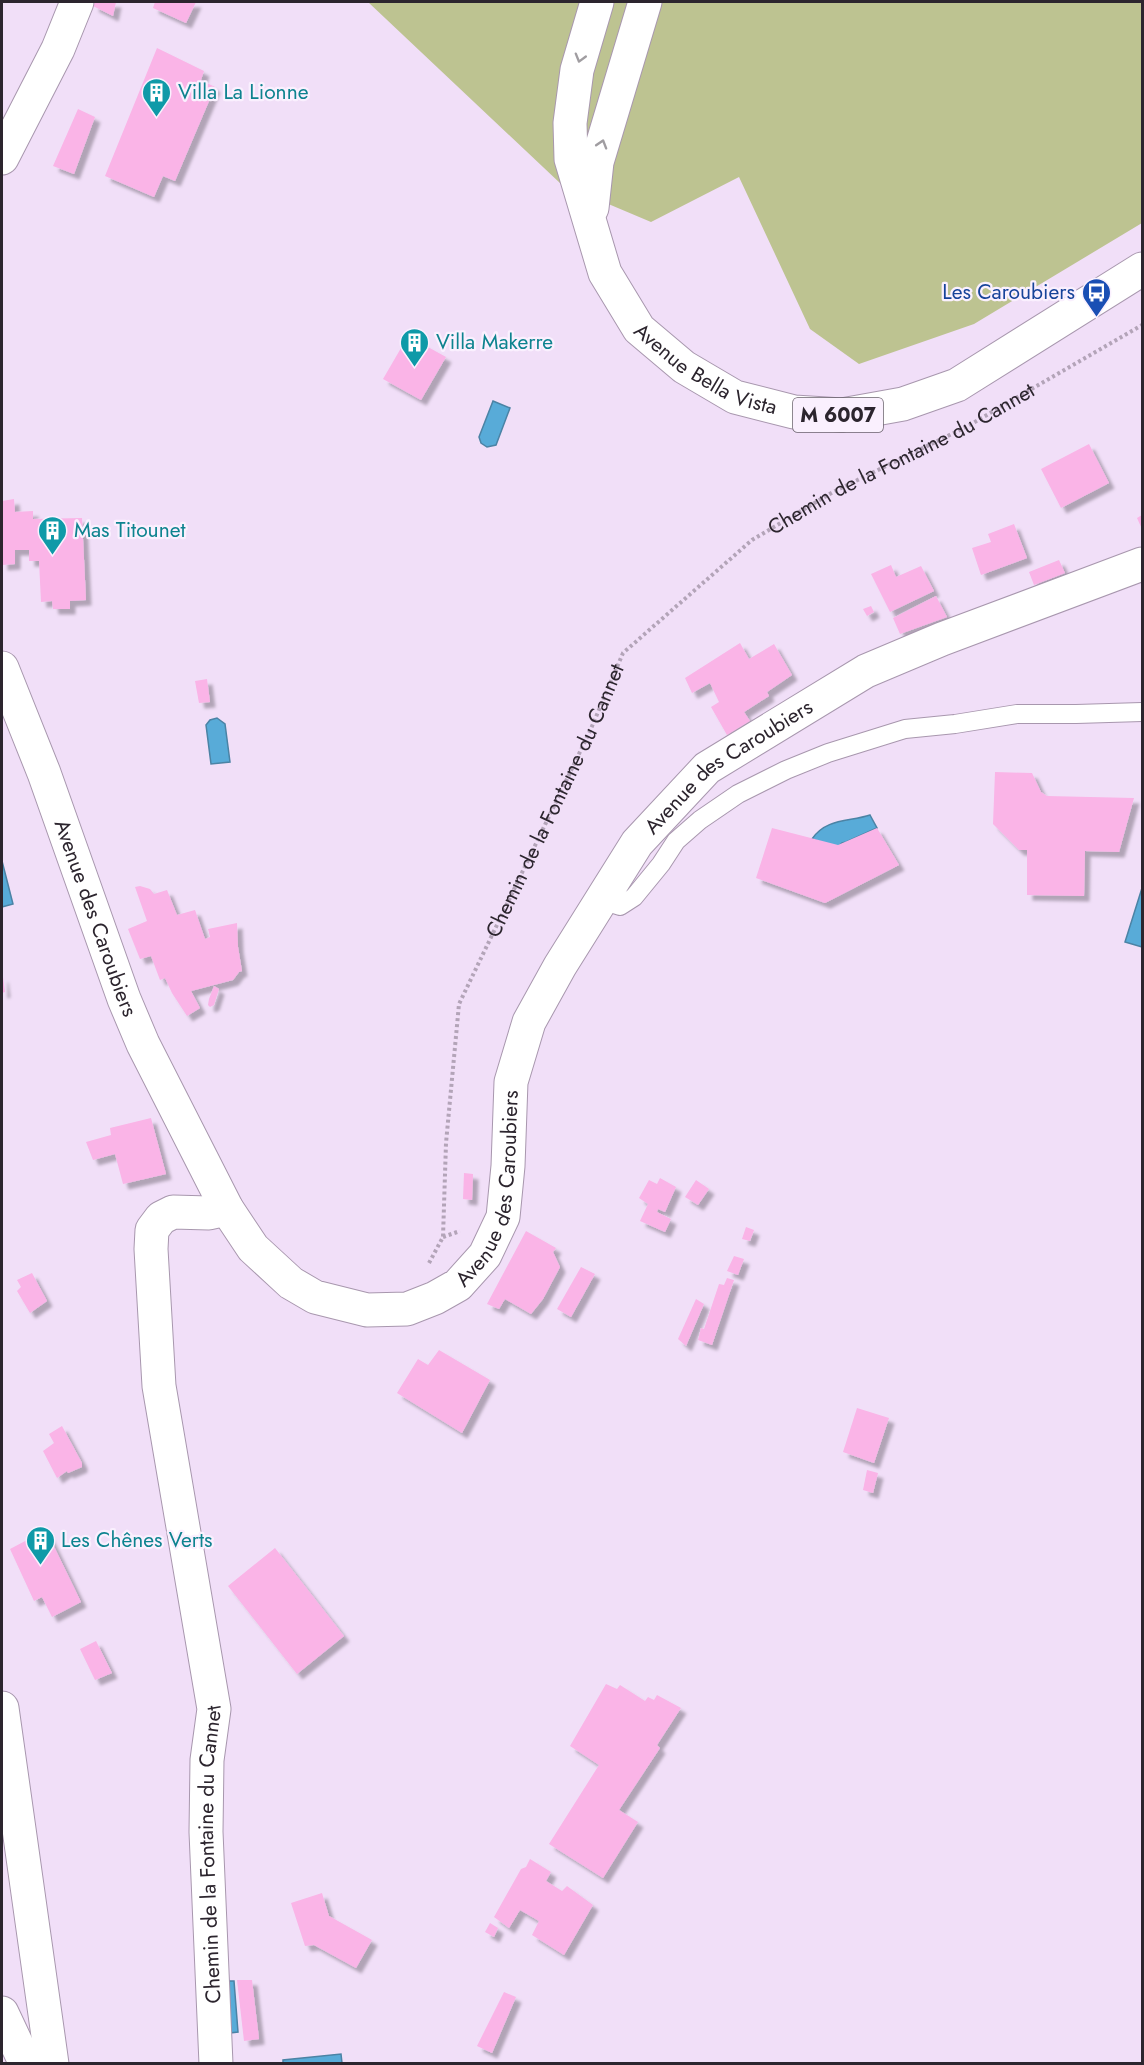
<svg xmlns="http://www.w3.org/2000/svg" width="1144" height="2065" viewBox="0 0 1144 2065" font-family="Jost,sans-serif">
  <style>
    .green { fill: #bdc391 }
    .water { fill: #58abd8; stroke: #4b83a5; stroke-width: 1.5 }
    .building { fill: #fab4e7; filter: url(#shadow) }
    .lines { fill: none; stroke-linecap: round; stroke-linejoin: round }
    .service-casing { stroke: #a897ae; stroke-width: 20 }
    .minor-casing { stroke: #a897ae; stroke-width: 35 }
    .tertiary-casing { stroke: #a897ae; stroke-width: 35 }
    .primary-casing { stroke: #a897ae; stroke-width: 35 }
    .path { stroke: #b3a4b8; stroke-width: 4; stroke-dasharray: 3 3; stroke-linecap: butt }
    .service { stroke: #fff; stroke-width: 18 }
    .minor { stroke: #fff; stroke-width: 33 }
    .tertiary { stroke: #fff; stroke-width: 33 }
    .primary { stroke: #fff; stroke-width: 33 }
    .oneway { stroke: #a09da1 }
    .labels { text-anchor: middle; stroke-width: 4.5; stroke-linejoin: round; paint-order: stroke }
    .shield { fill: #faf0fe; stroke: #6a626c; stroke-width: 1.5 }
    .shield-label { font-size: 20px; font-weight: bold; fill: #2c252e }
    .culture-label { font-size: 21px; fill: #0d838f; stroke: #faf0fe; text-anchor: start }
    .transit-label { font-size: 21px; fill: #164399; stroke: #faf0fe; text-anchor: end }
    .street-label { font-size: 21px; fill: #2c252e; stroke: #faf0fe }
  </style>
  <defs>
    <filter id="shadow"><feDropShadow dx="5.5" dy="5.5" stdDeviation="1.5" flood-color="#0004"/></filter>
  </defs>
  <rect width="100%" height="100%" fill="#f1dff8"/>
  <polygon class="green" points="368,2 1142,2 1142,223 974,324 859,364 810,329 739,177 651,222 561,184"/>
  <g class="water">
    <polygon points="493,401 510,408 496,445 487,447 481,443 479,437"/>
    <polygon points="217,718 225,724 230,762 211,764 206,725 210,720"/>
    <path d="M870,815l7,13 -31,14 -4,1 -5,5 -25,-9c14,-21 37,-17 58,-24z"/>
    <polygon points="2,861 13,904 2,907"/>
    <polygon points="1142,888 1142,947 1125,942"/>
    <polygon points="218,1981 234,1981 238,2032 222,2034"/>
    <polygon points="341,2054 342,2063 283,2063 283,2060"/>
  </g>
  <g class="building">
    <polygon points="95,2 116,2 113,16 93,6"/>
    <polygon points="155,2 196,2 186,23 153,8"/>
    <polygon points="157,48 204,71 201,80 215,87 175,181 163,176 154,197 105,176"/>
    <polygon points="78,109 95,117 74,174 53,166"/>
    <polygon points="408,336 446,357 421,400 383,379"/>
    <polygon points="1089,444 1109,483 1061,508 1041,469"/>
    <polygon points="14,499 15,512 33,511 33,519 82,518 86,600 70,601 70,609 53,609 52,601 41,602 39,561 29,561 29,550 15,550 15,564 2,565 2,501"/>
    <polygon points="1142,515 1142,529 1137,518"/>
    <polygon points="1014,524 1027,558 981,575 972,548 991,542 988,534"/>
    <polygon points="1059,560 1065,573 1034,585 1029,572"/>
    <polygon points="891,565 896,577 921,566 934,591 890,612 871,574"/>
    <polygon points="936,596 947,617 900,634 893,618"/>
    <polygon points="871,606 874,612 867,616 863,609"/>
    <polygon points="740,643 749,659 774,644 792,675 767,692 769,696 744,712 750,721 727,735 711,707 719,702 710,683 692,693 685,678"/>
    <polygon points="207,679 210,702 199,703 195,681"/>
    <polygon points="995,772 1032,773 1041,792 1047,796 1134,798 1119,852 1085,851 1084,896 1027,895 1027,850 1019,850 993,824"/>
    <polygon points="772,828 838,845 877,828 899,865 825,903 756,878"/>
    <polygon points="140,886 150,889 154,894 167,890 177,915 195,910 205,939 210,937 208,929 237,923 238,947 242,971 239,972 233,980 191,991 200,1008 187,1016 172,993 165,978 160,980 151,956 140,959 128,929 147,921 135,887"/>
    <polygon points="2,977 3,977 5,992 2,993"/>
    <polygon points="214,986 219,989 214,1005 210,1007 208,1005 209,999"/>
    <polygon points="151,1118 166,1174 123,1184 115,1154 93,1160 86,1142 111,1135 110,1128"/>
    <polygon points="464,1173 473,1174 472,1200 463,1199"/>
    <polygon points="660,1178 676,1187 665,1212 658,1209 657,1212 671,1219 665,1232 640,1221 648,1204 639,1198 649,1180 657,1184"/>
    <polygon points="696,1180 709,1189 698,1205 685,1197"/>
    <polygon points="746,1227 754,1230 750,1241 742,1239"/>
    <polygon points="526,1231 556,1248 553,1252 560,1267 543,1299 531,1314 505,1299 499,1309 487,1304"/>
    <polygon points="734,1256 744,1259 738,1275 727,1271"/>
    <polygon points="581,1267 595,1274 571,1317 557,1309"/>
    <polygon points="32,1273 47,1301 30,1313 17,1291 21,1287 17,1280"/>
    <polygon points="727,1278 734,1280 712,1345 698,1340 701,1328 704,1329 719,1284 724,1285"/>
    <polygon points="696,1299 704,1304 686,1346 678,1339"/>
    <polygon points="439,1350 490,1380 462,1433 397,1393 418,1359 428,1365"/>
    <polygon points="857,1408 889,1418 874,1463 843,1452"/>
    <polygon points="62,1426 82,1463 82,1467 68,1473 67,1471 57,1478 43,1451 54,1443 49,1434"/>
    <polygon points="867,1470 878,1473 873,1493 863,1490"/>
    <polygon points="46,1530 81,1602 52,1617 42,1597 34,1601 10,1549"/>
    <polygon points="275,1548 344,1636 297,1674 228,1586"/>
    <polygon points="96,1641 112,1673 95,1680 80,1649"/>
    <polygon points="606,1684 617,1689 620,1685 645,1701 648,1697 654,1700 657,1695 681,1708 657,1745 660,1748 619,1810 638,1822 603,1878 549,1844 599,1765 570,1746"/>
    <polygon points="530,1859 551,1872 546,1881 562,1891 567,1886 593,1905 564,1955 532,1935 539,1921 520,1910 509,1928 494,1917 521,1869 526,1867"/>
    <polygon points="322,1893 329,1916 372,1940 356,1968 314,1945 305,1946 291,1903"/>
    <polygon points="490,1923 498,1928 494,1937 485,1932"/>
    <polygon points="237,1980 252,1980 259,2039 244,2041"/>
    <polygon points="504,1992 516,1997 492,2053 477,2046"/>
  </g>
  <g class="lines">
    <defs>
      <polyline id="service" points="601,900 620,906 634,897 661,864 676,841 700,820 738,794 786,770 828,753 905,729 955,724 1017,714 1076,714 1142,712"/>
      <g id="minor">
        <polyline points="2,2013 26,2064"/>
        <path id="s2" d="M216,2064l-10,-232 1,-72 7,-51 -55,-323 -8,-137 1,-19 9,-12 12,-6 36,1 18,-4"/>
      </g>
      <g id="tertiary">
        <polyline points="2,158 58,49 77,2"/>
        <path id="s3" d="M2,668l42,105 80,226 19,45 84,165 26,39 38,35 24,14 52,13 40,-1 28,-11 23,-13 27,-30 18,-38 5,-51 3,-84 18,-60 31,-56 77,-123 70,-75 159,-97 76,-32 200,-75"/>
        <polyline points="2,1708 52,2064"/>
      </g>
      <g id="primary">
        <path id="s4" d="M597,2l-20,68 -7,53 1,36 34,114 34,56 45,38 51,30 59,15 48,3 61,-11 54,-19 185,-116"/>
        <polyline points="592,208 597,162 645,2"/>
      </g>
    </defs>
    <use href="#service" class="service-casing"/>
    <use href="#minor" class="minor-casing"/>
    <use href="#tertiary" class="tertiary-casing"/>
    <use href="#primary" class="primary-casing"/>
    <g class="path">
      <polyline points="443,1237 460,1231"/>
      <path id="s1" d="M429,1263l14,-26 3,-94 13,-139 131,-273 33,-78 129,-113 81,-48 133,-65 176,-102"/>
    </g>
    <use href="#service" class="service"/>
    <use href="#minor" class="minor"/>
    <use href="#tertiary" class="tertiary"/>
    <use href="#primary" class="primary"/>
  </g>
  <defs><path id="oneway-chevron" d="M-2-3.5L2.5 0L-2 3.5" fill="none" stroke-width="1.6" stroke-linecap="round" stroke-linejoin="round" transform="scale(1.5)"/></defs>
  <g class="oneway">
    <use href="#oneway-chevron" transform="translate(580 58) rotate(106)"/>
    <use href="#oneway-chevron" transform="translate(602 144) rotate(-73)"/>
  </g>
  <defs>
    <symbol id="building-pin" viewBox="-11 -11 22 30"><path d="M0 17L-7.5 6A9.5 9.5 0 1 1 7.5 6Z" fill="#0f9aa8" stroke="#faf0fe"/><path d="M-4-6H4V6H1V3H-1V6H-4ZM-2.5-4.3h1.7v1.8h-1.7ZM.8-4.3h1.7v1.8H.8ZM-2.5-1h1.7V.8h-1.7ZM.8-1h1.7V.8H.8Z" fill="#fff"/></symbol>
    <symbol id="bus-pin" viewBox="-11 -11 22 30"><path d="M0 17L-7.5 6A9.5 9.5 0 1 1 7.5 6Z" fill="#1a4fb4" stroke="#faf0fe"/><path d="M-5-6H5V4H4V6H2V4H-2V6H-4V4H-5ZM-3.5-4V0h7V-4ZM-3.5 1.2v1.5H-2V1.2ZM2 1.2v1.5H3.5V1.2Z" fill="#fff"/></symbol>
  </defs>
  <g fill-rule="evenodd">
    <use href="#building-pin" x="140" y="76" width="33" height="45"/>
    <use href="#bus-pin" x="1080" y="276" width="33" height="45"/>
    <use href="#building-pin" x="398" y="326" width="33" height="45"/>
    <use href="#building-pin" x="36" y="514" width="33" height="45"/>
    <use href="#building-pin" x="24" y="1524" width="33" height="45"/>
  </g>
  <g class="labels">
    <rect class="shield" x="793" y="398" width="90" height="34" rx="4.5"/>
    <g class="shield-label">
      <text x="838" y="422">M 6007</text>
    </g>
    <g class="culture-label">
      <text x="178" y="99">Villa La Lionne</text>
      <text x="436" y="349">Villa Makerre</text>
      <text x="74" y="537">Mas Titounet</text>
      <text x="61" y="1547">Les Chênes Verts</text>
    </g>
    <g class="transit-label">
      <text x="1075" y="299">Les Caroubiers</text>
    </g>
    <g class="street-label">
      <text dy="7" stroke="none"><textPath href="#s4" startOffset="424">Avenue Bella Vista</textPath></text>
      <text dy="7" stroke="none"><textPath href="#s1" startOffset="992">Chemin de la Fontaine du Cannet</textPath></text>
      <text dy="7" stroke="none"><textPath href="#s3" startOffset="1473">Avenue des Caroubiers</textPath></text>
      <text dy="7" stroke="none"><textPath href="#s1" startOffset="488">Chemin de la Fontaine du Cannet</textPath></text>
      <text dy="7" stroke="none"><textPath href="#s3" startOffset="267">Avenue des Caroubiers</textPath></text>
      <text dy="7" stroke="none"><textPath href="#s3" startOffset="969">Avenue des Caroubiers</textPath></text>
      <text dy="7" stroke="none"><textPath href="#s2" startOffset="210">Chemin de la Fontaine du Cannet</textPath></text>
    </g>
  </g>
  <rect width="1144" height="2065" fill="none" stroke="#2c252e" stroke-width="6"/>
</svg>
